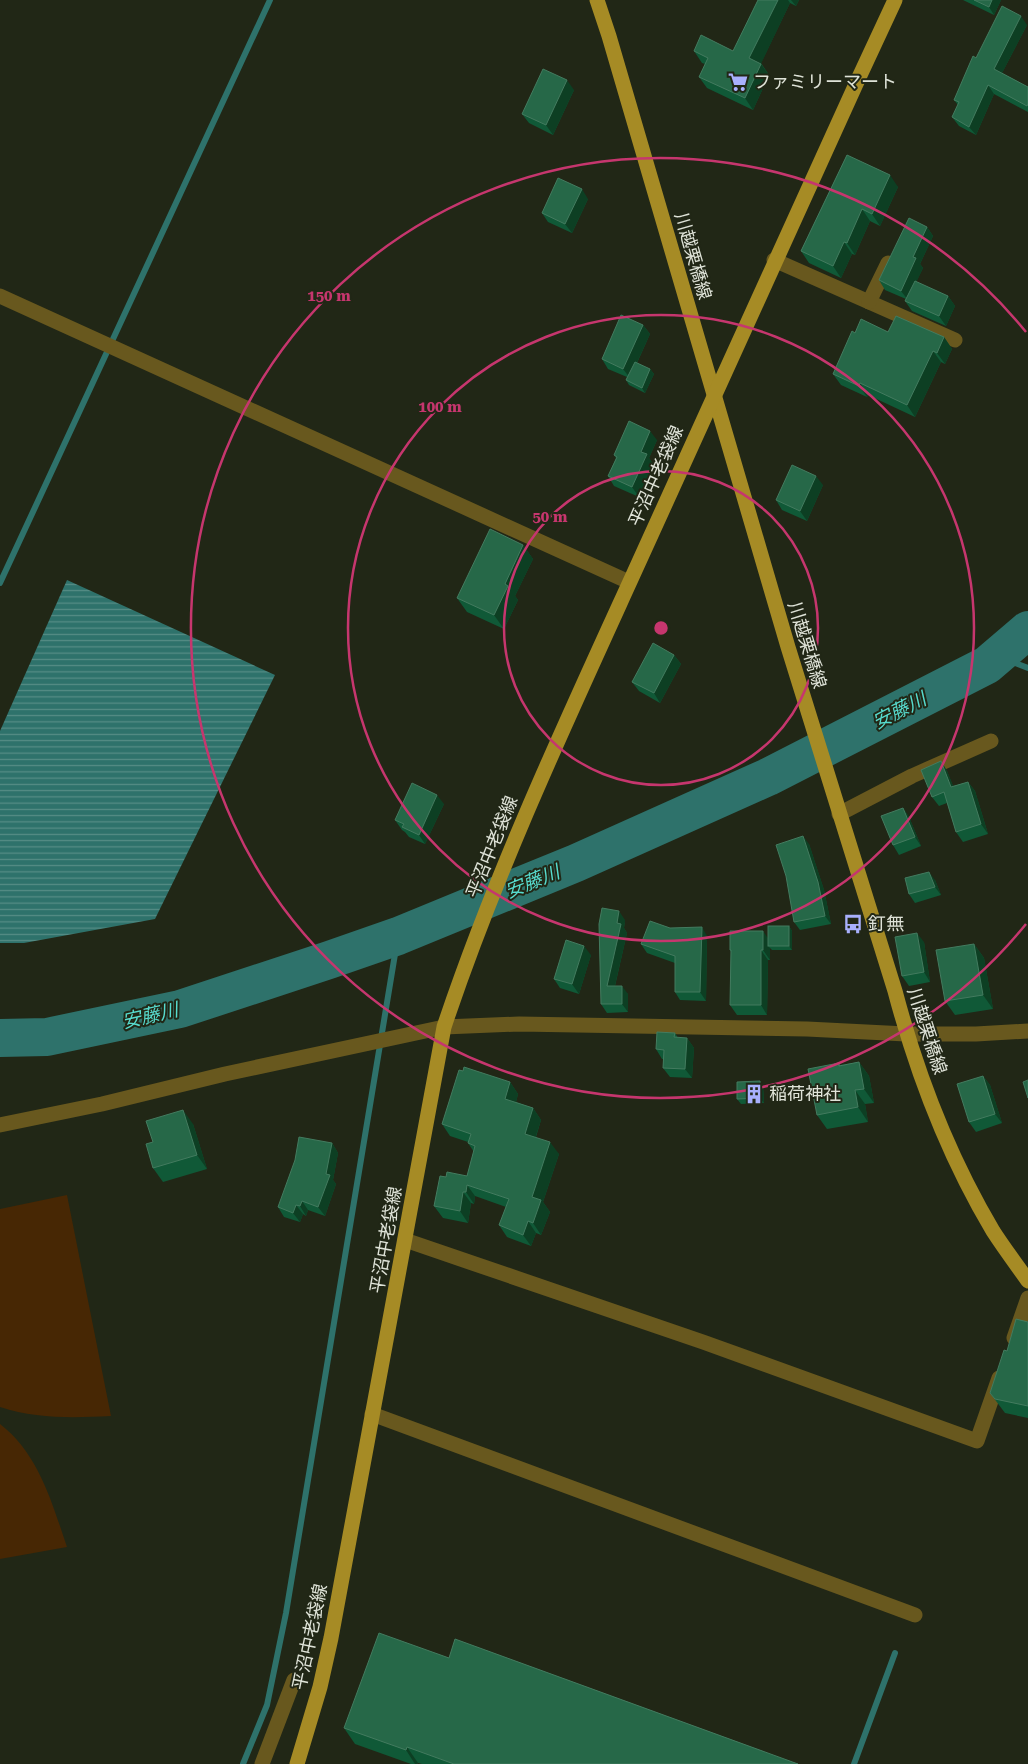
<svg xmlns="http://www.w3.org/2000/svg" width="1028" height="1764" viewBox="0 0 1028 1764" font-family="'Roboto Serif','Noto Sans JP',serif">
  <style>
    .grass { fill: #472704 }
    .water { fill: url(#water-rules) }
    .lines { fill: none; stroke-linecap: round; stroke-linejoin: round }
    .stream { stroke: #2e726b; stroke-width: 6 }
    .river { stroke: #2e726b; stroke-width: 38 }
    .minor { stroke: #68581e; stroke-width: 15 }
    .major { stroke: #a68b25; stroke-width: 15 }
    .wall { fill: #105937 }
    .shaded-wall { fill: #0d3f23 }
    .building { fill: #266848; stroke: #437b5f }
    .ring { fill: none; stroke: #c6366e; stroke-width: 2.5 }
    .labels { text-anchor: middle; stroke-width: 4; stroke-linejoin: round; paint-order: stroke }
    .poi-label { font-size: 18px; fill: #dfe3d8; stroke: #212716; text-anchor: start }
    .street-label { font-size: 18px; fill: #dfe3d8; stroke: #212716 }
    .water-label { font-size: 19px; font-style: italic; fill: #57dbce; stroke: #212716 }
    .centre { fill: #c6366e; stroke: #212716; stroke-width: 2.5 }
    .ring-label { font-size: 15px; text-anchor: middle; font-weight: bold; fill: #c6366e; stroke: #212716; stroke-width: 4; stroke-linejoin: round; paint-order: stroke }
  </style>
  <defs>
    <pattern id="water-rules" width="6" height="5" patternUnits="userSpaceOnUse" patternTransform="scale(1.25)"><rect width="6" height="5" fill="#2e726b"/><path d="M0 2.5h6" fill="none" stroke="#568d86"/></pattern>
  </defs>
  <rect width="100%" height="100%" fill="#212716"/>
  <g class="grass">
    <path d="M67,1195l44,221c-38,2 -75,3 -111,-9v-198z"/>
    <path d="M0,1424c39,30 52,79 67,123l-67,12z"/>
  </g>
  <polygon class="water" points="67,580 275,675 155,919 24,943 0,943 0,731"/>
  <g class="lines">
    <g class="stream">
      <polyline points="0,583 270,0"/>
      <polyline points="997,656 1028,668"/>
      <polyline points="243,1764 267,1705 286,1613 398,936"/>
      <polyline points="854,1764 895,1653"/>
    </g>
    <polyline class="river" points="0,1038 47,1037 180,1009 329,960 398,936 576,863 768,777 987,665 1028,630"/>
    <g class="minor">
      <polyline points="774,260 955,340"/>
      <polyline points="0,296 629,582"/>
      <polyline points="869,302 888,263"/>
      <polyline points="839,814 912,776 991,741"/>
      <polyline points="0,1125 102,1104 225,1074 444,1027 519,1024 807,1029 906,1034 976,1034 1028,1031"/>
      <polyline points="405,1240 703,1342 977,1441 999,1378"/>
      <polyline points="1014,1338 1028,1298"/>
      <polyline points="372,1414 915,1615"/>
      <polyline points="262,1764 294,1680"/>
    </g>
    <g class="major">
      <path d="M597,0l12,36 179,611 107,344c22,83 54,166 98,240 11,17 23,33 35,50"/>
      <path d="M297,1764l23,-77 11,-49 113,-611c52,-155 121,-303 189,-452 86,-192 173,-384 262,-575"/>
    </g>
  </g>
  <g class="wall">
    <polygon points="758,0 799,0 796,6 790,3 761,63 769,75 753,110 707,88 699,77 705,64 702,63 694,51 733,51"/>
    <polygon points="963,0 1001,0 994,15"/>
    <polygon points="1027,25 1002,73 1028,87 1028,112 994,94 976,135 959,126 952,117 958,105 954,100 976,58"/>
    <polygon points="574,90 553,135 529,123 522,114"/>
    <polygon points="847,155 898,187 880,226 870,221 855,255 852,254 841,278 809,263 801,251"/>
    <polygon points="588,199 572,233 548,222 542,213"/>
    <polygon points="927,227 933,236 920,264 923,268 916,282 948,296 955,306 946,326 912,311 905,301 906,299 885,290 879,280"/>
    <polygon points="643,325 650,334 637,363 650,369 654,374 645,393 629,385 626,380 627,377 608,369 602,359"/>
    <polygon points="855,333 944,337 952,349 945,364 941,362 915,417 868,395 867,397 841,385 833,374"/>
    <polygon points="657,440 649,458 653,464 639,497 614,486 608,476 616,458 614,455"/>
    <polygon points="823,485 807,521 782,510 776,500"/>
    <polygon points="523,545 533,559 515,596 518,600 504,629 467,612 457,598"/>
    <polygon points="674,655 681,664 660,703 639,691 632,682"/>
    <polygon points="941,761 947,771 953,786 968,782 975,791 988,834 963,842 956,832 947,803 939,806 932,797"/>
    <polygon points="444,804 425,844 409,837 405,832 402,830 395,820"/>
    <polygon points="903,808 909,817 921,846 899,855 893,845"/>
    <polygon points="809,844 824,890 831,924 800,930 794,922"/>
    <polygon points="935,880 941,895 915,903 909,894"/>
    <polygon points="625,920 624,928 627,933 615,986 628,994 628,1012 607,1013 601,1004"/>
    <polygon points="789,926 792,931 792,950 772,950 770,948 770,960 768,960 767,1015 737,1015 730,1005 731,952 730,950 768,938"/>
    <polygon points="670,928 707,936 706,1001 680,1000 675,992 675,963 647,953 641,944"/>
    <polygon points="924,942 930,982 909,986 902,976"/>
    <polygon points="974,944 984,958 993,1009 955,1015 945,1001"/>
    <polygon points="591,955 579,994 560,988 554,979"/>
    <polygon points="675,1033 678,1038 687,1038 694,1048 692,1078 670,1077 663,1068 663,1059 662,1059 656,1049"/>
    <polygon points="859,1062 869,1076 874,1103 865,1104 868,1122 827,1129 817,1115 839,1063 840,1065"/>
    <polygon points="983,1076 990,1085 1002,1123 976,1132 969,1122"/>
    <polygon points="510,1082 518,1094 516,1102 533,1108 541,1120 536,1137 559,1154 543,1202 550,1212 541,1235 536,1233 531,1246 507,1237 499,1225 506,1207 475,1196 474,1204 471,1203 468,1223 443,1218 434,1206 446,1177 467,1176 474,1152 468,1143 468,1142 450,1136 442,1124"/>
    <polygon points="763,1086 764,1103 741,1104 737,1099"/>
    <polygon points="193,1124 207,1169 163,1182 153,1168 153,1142"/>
    <polygon points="332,1143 338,1153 333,1180 336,1184 325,1216 308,1210 306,1216 303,1214 300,1222 284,1217 278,1207"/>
    <polygon points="1028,1322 1028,1418 1005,1413 990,1393 1007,1351"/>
    <polygon points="449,1658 798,1764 422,1764 418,1763 417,1764 411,1764 355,1744 344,1728"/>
  </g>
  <g class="shaded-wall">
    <polygon points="778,0 788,0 790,3 758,70 749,58"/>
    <polygon points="791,0 799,0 796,6"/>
    <polygon points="992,0 1001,0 994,15 989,7"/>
    <polygon points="1021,16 1027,25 1000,77 994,69"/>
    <polygon points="761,64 769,75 753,110 745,98"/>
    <polygon points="567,80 574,90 553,135 546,125"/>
    <polygon points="988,85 994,94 976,135 969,127"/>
    <polygon points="890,175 898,187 880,226 872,214"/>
    <polygon points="582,189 588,199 572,233 565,224"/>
    <polygon points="862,209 870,221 855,255 847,243"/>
    <polygon points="927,227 933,236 920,264 923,268 908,300 901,291 913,257"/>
    <polygon points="844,242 852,254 841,278 833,266"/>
    <polygon points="948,296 955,306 946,326 939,316"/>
    <polygon points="643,325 650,334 630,378 623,369"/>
    <polygon points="944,337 952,349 945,364 937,353"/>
    <polygon points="933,351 941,362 915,417 907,405"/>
    <polygon points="650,369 654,374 645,393 642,388"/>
    <polygon points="860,383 868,395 867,397 859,386"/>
    <polygon points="650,431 657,440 649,458 653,464 639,497 632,487 641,452"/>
    <polygon points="816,476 823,485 807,521 800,511"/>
    <polygon points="523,545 533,559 515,596 518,600 504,629 494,615 505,584"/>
    <polygon points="674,655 681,664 660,703 654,693"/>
    <polygon points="941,761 947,771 957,796 951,787"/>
    <polygon points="968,782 975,791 988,834 981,824"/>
    <polygon points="437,795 444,804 425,844 419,835"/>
    <polygon points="903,808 909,817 921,846 915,837"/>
    <polygon points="803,836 809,844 824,890 831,924 825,916"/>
    <polygon points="929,872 935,880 941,895 935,887"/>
    <polygon points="619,911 625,920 624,928 627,933 613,994 607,986"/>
    <polygon points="789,926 792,931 792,950 789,946"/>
    <polygon points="702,927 707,936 706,1001 700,992"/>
    <polygon points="763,931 770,941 768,946 770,948 770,960 763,950"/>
    <polygon points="917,933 924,942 930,982 924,972"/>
    <polygon points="974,944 984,958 993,1009 983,995"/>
    <polygon points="584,946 591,955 579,994 572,984"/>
    <polygon points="761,950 768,960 767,1015 761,1005"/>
    <polygon points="622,986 628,994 628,1012 622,1004"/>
    <polygon points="687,1038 694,1048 692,1078 685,1069"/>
    <polygon points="859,1062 869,1076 874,1103 864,1089"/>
    <polygon points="983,1076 990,1085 1002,1123 995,1114"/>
    <polygon points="760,1081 763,1086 764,1103 760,1098"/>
    <polygon points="510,1082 518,1094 514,1111 505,1099"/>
    <polygon points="855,1090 865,1104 868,1122 858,1107"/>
    <polygon points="533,1108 541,1120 533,1145 525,1134"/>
    <polygon points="183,1110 193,1124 207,1169 197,1155"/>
    <polygon points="550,1142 559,1154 543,1202 550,1212 541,1235 533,1223 532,1197"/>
    <polygon points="332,1143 338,1153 333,1180 336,1184 325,1216 318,1207 326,1174"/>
    <polygon points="467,1185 475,1196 474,1204 466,1192"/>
    <polygon points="463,1192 471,1203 468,1223 460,1211"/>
    <polygon points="302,1201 308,1210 306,1216 300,1206"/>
    <polygon points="296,1205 303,1214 300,1222 293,1213"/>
    <polygon points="528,1221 536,1233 531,1246 523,1235"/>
    <polygon points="407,1747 418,1763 417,1764 415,1764 406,1750"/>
  </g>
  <g class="building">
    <polygon points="758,0 778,0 749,58 761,64 745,98 699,77 708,58 694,51 701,35 733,51"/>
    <polygon points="974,0 992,0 989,7"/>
    <polygon points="1002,6 1021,16 994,69 1028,87 1028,104 1027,106 988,85 969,127 952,117 959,102 954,100 973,56 976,58"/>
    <polygon points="543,69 567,80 546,125 522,114"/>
    <polygon points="847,155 890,175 872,214 862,209 847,243 844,242 833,266 801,251"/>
    <polygon points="558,178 582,189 565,224 542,213"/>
    <polygon points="909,218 927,227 913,257 916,258 901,291 879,280"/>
    <polygon points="915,281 948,296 939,316 905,301"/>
    <polygon points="621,315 643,325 623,369 602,359"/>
    <polygon points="896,316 944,337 937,353 933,351 907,405 860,383 859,386 833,374 852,331 855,333 861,319 888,332"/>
    <polygon points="635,362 650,369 642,388 626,380"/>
    <polygon points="629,421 650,431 641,452 647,454 632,487 608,476 617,457 614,455"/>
    <polygon points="792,465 816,476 800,511 776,500"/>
    <polygon points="490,529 523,545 505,584 508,586 494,615 457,598"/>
    <polygon points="653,643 674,655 654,693 632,682"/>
    <polygon points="941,761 951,787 968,782 981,824 956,832 944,792 932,797 921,770"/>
    <polygon points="412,783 437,795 419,835 402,827 404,824 395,820"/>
    <polygon points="903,808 915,837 893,845 881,816"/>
    <polygon points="803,836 818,882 825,916 794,922 786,876 776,845"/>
    <polygon points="929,872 935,887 909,894 905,878"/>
    <polygon points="602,908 619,911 617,923 621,924 607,986 622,986 622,1004 601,1004 599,924"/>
    <polygon points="650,921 670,928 702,927 700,992 675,992 675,956 641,944"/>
    <rect x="768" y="926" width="21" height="20"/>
    <polygon points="730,931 763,931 763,950 761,950 761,1005 730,1005 731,950 730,950"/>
    <polygon points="917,933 924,972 902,976 895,937"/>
    <polygon points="566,940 584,946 572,984 554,979"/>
    <polygon points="974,944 983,995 945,1001 936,950"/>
    <polygon points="657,1032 675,1033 674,1037 687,1038 685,1069 663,1068 664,1050 656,1049"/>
    <polygon points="859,1062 864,1089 855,1090 858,1107 817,1115 808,1069 839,1063 839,1066"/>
    <polygon points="464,1067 510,1082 505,1099 533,1108 525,1134 550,1142 532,1197 541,1200 533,1223 528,1221 523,1235 499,1225 509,1199 467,1185 466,1192 463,1192 460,1211 434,1206 440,1176 446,1177 447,1172 467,1176 475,1146 468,1143 471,1134 442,1124 459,1070 463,1071"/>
    <polygon points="983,1076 995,1114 969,1122 957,1084"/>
    <polygon points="1028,1080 1028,1098 1023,1082"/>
    <polygon points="760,1081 760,1098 737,1099 737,1082"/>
    <polygon points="183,1110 197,1155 153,1168 146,1144 153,1142 146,1121"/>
    <polygon points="299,1137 332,1143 326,1174 330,1175 318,1207 302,1201 300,1206 296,1205 293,1213 278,1207 295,1160"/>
    <polygon points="1016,1319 1028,1322 1028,1406 995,1399 990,1393 1004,1350 1007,1351"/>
    <polygon points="379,1633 449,1658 455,1639 798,1764 454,1764 407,1747 406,1750 344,1728"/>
  </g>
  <g class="ring">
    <circle cx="661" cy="628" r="157"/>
    <circle cx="661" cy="628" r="313"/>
    <path d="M1026 924A470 470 0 1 1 1026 332"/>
  </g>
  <defs>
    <symbol id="supermarket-bare" viewBox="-9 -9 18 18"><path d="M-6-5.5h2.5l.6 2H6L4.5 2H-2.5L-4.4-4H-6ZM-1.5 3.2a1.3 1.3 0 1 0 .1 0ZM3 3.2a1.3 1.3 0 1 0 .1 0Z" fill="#a8b0fc" stroke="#212716" stroke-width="2.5" paint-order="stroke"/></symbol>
    <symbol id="bus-bare" viewBox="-9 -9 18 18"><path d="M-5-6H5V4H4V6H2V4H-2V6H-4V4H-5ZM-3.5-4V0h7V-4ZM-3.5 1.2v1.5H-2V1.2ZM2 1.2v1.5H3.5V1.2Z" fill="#a8b0fc" stroke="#212716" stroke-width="2.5" paint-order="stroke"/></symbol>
    <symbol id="building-bare" viewBox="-9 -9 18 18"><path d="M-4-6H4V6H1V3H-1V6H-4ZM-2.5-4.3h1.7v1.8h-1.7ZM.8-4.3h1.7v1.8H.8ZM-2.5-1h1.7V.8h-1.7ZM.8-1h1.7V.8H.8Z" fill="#a8b0fc" stroke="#212716" stroke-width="2.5" paint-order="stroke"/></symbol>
  </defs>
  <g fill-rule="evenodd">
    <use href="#supermarket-bare" x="724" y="68" width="28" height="28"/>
    <use href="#bus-bare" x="839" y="910" width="28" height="28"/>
    <use href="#building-bare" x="740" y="1080" width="28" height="28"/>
  </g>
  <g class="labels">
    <g class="poi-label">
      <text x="753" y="88">ファミリーマート</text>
      <text x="868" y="930">釘無</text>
      <text x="769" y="1100">稲荷神社</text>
    </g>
    <g class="street-label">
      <text transform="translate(693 256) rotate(74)" y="6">川越栗橋線</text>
      <text transform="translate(656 476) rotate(-66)" y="6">平沼中老袋線</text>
      <text transform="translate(807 645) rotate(73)" y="6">川越栗橋線</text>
      <text transform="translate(492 847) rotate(-68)" y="6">平沼中老袋線</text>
      <text transform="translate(927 1031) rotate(72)" y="6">川越栗橋線</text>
      <text transform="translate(386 1240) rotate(-80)" y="6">平沼中老袋線</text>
      <text transform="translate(310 1637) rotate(-78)" y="6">平沼中老袋線</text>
    </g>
    <g class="water-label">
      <text transform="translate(899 710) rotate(-27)" y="7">安藤川</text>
      <text transform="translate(532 881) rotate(-22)" y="7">安藤川</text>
      <text transform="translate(150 1015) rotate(-13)" y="7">安藤川</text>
    </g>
  </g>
  <circle cx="661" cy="628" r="8" class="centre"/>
  <g class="ring-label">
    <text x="329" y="301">150 m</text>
    <text x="440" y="412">100 m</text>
    <text x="550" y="522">50 m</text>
  </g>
</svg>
